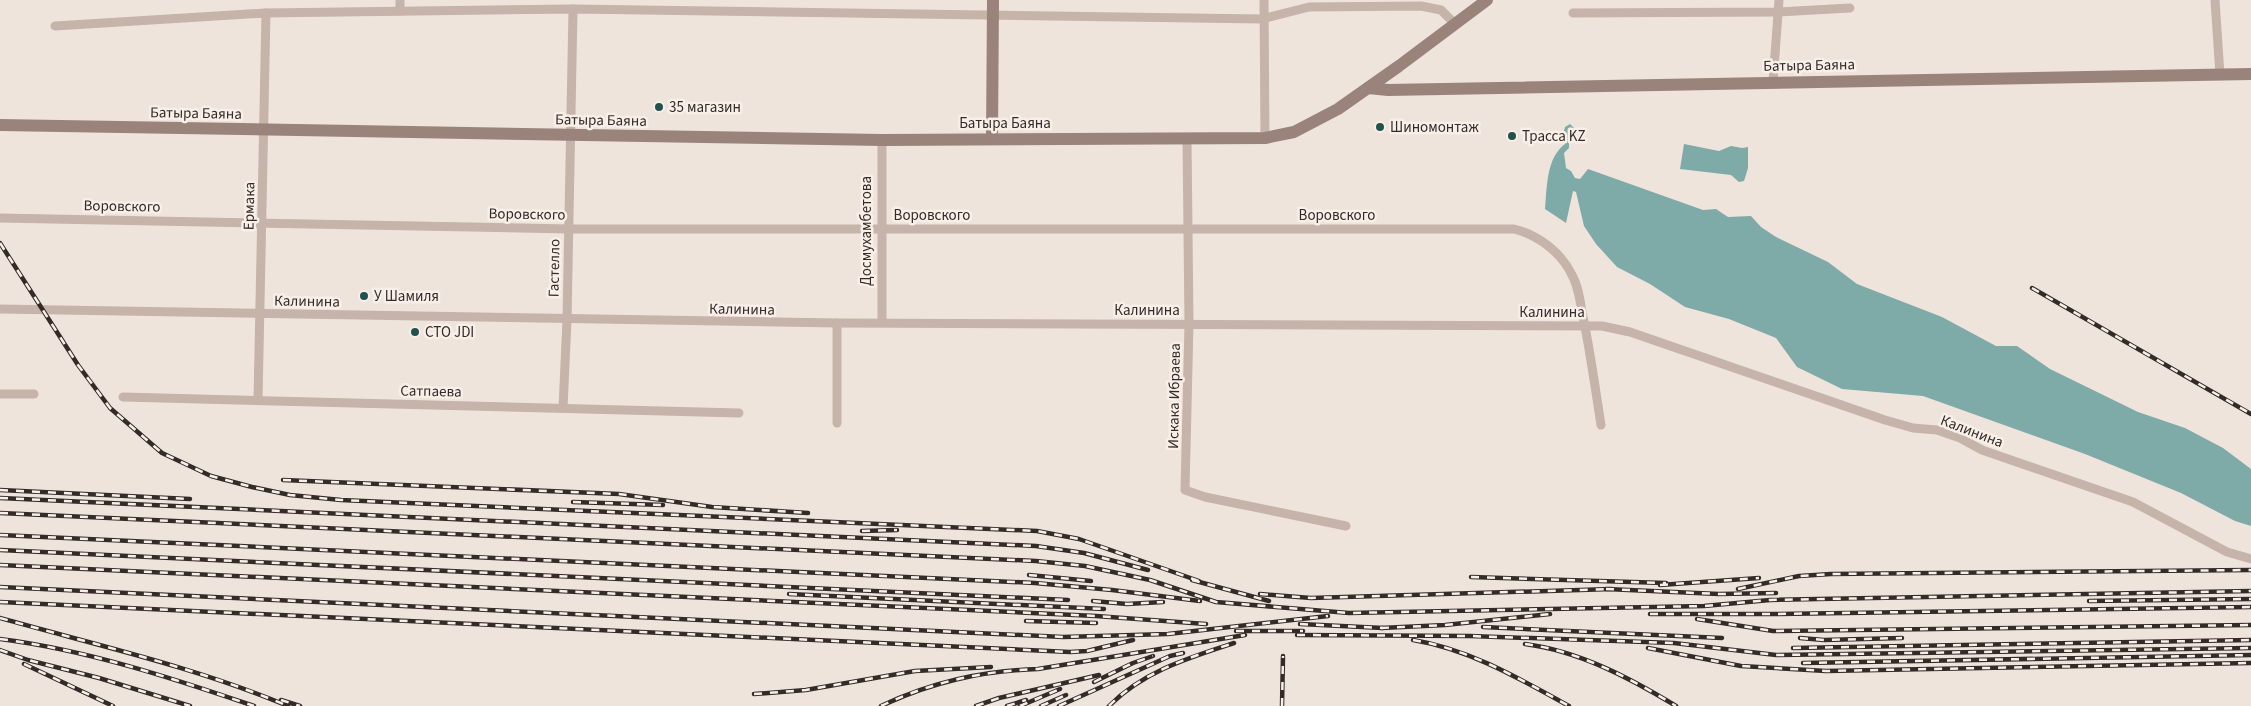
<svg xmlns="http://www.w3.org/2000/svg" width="2251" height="706" viewBox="0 0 2251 706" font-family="'Source Sans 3',sans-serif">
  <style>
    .water { fill: #7eaaa7 }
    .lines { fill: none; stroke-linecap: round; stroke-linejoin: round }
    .street { stroke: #c6b3a9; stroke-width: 9 }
    .secondary { stroke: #9a837b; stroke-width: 12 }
    .rail-casing { stroke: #342b28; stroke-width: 4.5 }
    .rail { stroke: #f8efe8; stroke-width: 2.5; stroke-dasharray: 8; stroke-linecap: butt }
    .poi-dot { fill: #225250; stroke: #f8efe8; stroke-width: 2 }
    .labels { text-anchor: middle; stroke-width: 5; stroke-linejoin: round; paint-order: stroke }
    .street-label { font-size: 15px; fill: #342b28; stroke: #f8efe8 }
    .poi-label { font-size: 15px; fill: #342b28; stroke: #f8efe8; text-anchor: start }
  </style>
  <rect width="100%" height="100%" fill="#efe4dc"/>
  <g class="water">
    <path d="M1570,124l4,4 -1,8 -4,4v8l-5,5 2,15 5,3 4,7 5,1 8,-10 115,41 13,-1 12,8 23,-1 10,11 15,10 52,25 29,22 85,33 54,29h21l33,23 88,43 47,16 38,20 28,21v57l-16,-5 -54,-28 -96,-39 -162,-58 -81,-7 -45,-22 -21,-29 -47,-19 -44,-12 -35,-23 -33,-17 -21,-23 -12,-18 -8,-34 -3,-1 -7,32 -21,-14c2,-21 1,-51 20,-65l-2,-10 2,-7z"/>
    <polygon points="1684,144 1719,151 1731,146 1742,148 1748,147 1748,168 1744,181 1739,182 1731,175 1680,169"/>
  </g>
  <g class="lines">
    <g class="street">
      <polyline points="1264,0 1265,138"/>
      <polyline points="2215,0 2220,75"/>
      <polyline points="400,11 400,0"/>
      <polyline points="1573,13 1778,12 1850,8"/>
      <polyline points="55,26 266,13 573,9 1262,19 1309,7 1421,6 1441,10 1454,23"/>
      <polyline points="1773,82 1779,0"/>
      <polyline points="1187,138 1189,324 1185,490 1205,497 1346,526"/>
      <polyline points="882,140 882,322"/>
      <path d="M0,218l569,11h945c24,6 47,23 58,46 6,11 8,24 10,37 8,37 13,75 19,113"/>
      <polyline points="0,309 837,323 1602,326 1630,332 1885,420 1913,428 1937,430 1960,438 1982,450 2133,502 2227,552 2251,559"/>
      <polyline points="0,394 34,394"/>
      <polyline points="123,397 739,413"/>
      <polyline points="258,400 266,13"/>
      <polyline points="563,408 567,320 573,9"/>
      <polyline points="837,423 837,323"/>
    </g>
    <g class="secondary">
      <polyline points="1368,88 1388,90 2251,74"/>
      <polyline points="0,125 882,140 1265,138 1294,132 1338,109 1399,66 1487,0"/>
      <polyline points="992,139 993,0"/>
    </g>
    <defs>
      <g id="rail">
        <polyline points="0,243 78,365 110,408 162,453 211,476 252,487 290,495 341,500 1037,531 1079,539 1199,581"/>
        <polyline points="2032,288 2251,414"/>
        <polyline points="283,480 619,494 712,507 808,513"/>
        <polyline points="0,490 190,499"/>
        <polyline points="0,498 1036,546 1084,553 1148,570"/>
        <polyline points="573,502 663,505"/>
        <polyline points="0,513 1036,561 1085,566 1150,580 1216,602 1349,613 1704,606 1770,600 2251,591"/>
        <polyline points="862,531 897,530"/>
        <polyline points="0,535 1035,583 1112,590 1200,601"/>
        <polyline points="0,550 1068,600"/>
        <polyline points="0,565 1096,616 1206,624"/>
        <polyline points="1029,575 1091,581"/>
        <polyline points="1471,577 1666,583"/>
        <polyline points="1192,580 1269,601"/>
        <polyline points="1660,585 1759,578"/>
        <polyline points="0,587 1063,637 1168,634 1328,616"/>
        <polyline points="1606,589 1719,594 1776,593"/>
        <polyline points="1738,589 1799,576 1831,574 2251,570"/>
        <polyline points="789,594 1104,609"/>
        <polyline points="1260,594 1311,598 1612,589"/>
        <polyline points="1093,601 1127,604 1163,602"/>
        <polyline points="2089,601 2251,599"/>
        <polyline points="0,602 1070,652 1087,651 1133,640"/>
        <polyline points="1650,614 1773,614 2251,607"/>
        <path d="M0,618c96,27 195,49 288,88"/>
        <polyline points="1697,619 1773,631 2251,625"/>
        <polyline points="1026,621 1096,623"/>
        <polyline points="1300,624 1383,628"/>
        <polyline points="1483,627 1722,638"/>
        <polyline points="1381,628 1445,625 1550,614"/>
        <polyline points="1236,631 1303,631"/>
        <polyline points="1297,635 1470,636 1674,643 1776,655 2251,648"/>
        <polyline points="1800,638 1824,640 1902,638"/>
        <path d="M0,639c87,11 172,39 254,67"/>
        <path d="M1413,640c56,9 107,39 156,66"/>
        <path d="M1525,644c54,7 105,34 151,62"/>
        <polyline points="1648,648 1741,666 1826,671 2251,663"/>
        <polyline points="1793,648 2251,640"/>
        <polyline points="0,650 28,660 99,678 190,706"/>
        <polyline points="1803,663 2251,655"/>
        <polyline points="24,664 113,706"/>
        <polyline points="1094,682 1133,663 1153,656"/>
        <polyline points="754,694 806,690 915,671 991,667"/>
        <polyline points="281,700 300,706"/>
        <path d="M881,706c51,-24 100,-35 157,-37l207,-34"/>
        <polyline points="976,706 999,698 1099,675"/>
        <polyline points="1007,706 1026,700"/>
        <polyline points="1020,706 1060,689"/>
        <polyline points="1041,706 1066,695"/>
        <polyline points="1059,706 1170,656 1183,653"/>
        <path d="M1109,706c35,-35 79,-48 125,-63"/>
        <polyline points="1282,706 1283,656"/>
      </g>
    </defs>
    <use href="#rail" class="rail-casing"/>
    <use href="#rail" class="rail"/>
  </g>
  <g class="poi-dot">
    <circle cx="659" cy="107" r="5"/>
    <circle cx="1380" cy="127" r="5"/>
    <circle cx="1512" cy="136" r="5"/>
    <circle cx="364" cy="296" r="5"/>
    <circle cx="415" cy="332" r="5"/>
  </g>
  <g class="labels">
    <g class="street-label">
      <text transform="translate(1809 65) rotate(-1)" y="5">Батыра Баяна</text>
      <text transform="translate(196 113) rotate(1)" y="5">Батыра Баяна</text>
      <text transform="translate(601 120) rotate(1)" y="5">Батыра Баяна</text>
      <text x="1005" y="128">Батыра Баяна</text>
      <text transform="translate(122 206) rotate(1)" y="5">Воровского</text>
      <text transform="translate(249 206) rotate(-89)" y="5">Ермака</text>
      <text transform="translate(527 214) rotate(1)" y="5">Воровского</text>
      <text x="932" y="220">Воровского</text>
      <text x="1337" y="220">Воровского</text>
      <text transform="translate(866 231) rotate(-90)" y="5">Досмухамбетова</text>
      <text transform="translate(554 268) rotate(-89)" y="5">Гастелло</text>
      <text transform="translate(307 301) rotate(1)" y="5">Калинина</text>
      <text transform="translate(742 309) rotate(1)" y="5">Калинина</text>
      <text x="1147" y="315">Калинина</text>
      <text x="1552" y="317">Калинина</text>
      <text transform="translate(431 391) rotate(1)" y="5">Сатпаева</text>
      <text transform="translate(1174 396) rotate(-89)" y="5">Искака Ибраева</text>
      <text transform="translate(1972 431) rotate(21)" y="5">Калинина</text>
    </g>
    <g class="poi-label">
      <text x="669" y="112">35 магазин</text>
      <text x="1390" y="132">Шиномонтаж</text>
      <text x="1522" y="141">Трасса KZ</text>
      <text x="374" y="301">У Шамиля</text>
      <text x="425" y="337">СТО JDI</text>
    </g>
  </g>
</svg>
